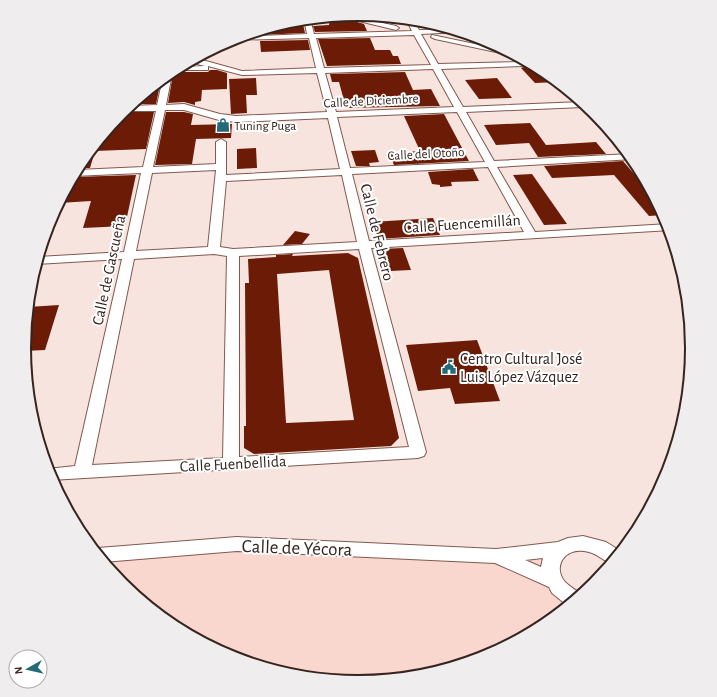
<svg xmlns="http://www.w3.org/2000/svg" width="717" height="697" viewBox="0 0 717 697" font-family="'Alegreya Sans',sans-serif">
  <style>
    .built { fill: #fad7ce }
    .building { fill: #6c1c06; fill-rule: evenodd }
    .lines { fill: none; stroke-linecap: round; stroke-linejoin: round }
    .street-casing { stroke: #82594e; stroke-width: 2 }
    .street { fill: #fff; fill-rule: evenodd }
    .labels { text-anchor: middle; stroke-width: 4; stroke-linejoin: round; paint-order: stroke }
    .far-street-label { font-size: 13px; fill: #36241f; stroke: #fff }
    .far-poi-label { font-size: 13px; fill: #36241f; stroke: #fff; text-anchor: start }
    .street-label { font-size: 16px; fill: #36241f; stroke: #fff }
    .poi-label { font-size: 16px; fill: #36241f; stroke: #fff; text-anchor: start }
    .near-street-label { font-size: 19px; fill: #36241f; stroke: #fff }
    .rim { fill: none; stroke: #36241f; stroke-width: 2 }
  </style>
  <rect width="100%" height="100%" fill="#f8e4df"/>
  <polygon class="built" points="237,544 496,556 559,549 549,569 576,601 544,627 486,658 424,677 358,683 293,677 230,657 172,626 122,585 98,555"/>
  <g class="building">
    <polygon points="337,16 364,24 367,31 315,32 313,26 329,25 330,17"/>
    <polygon points="293,20 301,21 301,24 303,24 305,33 260,35 260,31"/>
    <polygon points="370,38 375,50 390,50 393,56 398,56 401,64 327,66 318,39"/>
    <polygon points="308,40 310,50 261,52 260,41"/>
    <polygon points="532,64 545,70 559,82 535,83 521,68"/>
    <polygon points="210,70 217,70 227,73 227,89 202,90 201,101 195,102 195,105 184,102 168,103 173,74 172,72 208,72"/>
    <polygon points="405,72 413,90 431,89 440,106 346,108 339,82 332,82 330,74"/>
    <polygon points="256,78 257,95 246,95 247,113 231,114 229,79"/>
    <polygon points="497,78 512,98 479,99 465,80"/>
    <polygon points="161,80 156,104 131,104 144,94"/>
    <polygon points="122,112 154,112 146,149 95,151 90,168 77,168 80,162"/>
    <polygon points="166,112 184,112 193,114 191,125 232,124 231,138 196,139 192,164 155,165"/>
    <polygon points="444,114 469,161 394,165 389,153 420,151 404,116"/>
    <polygon points="530,123 546,145 596,142 606,154 538,157 529,143 496,145 484,125"/>
    <polygon points="256,148 257,168 237,169 237,149"/>
    <polygon points="375,150 379,162 369,163 370,166 356,166 351,151"/>
    <polygon points="623,161 646,188 650,188 664,215 649,216 614,175 552,178 544,166"/>
    <polygon points="473,169 479,181 451,182 452,186 440,187 440,185 432,184 428,172"/>
    <polygon points="532,174 567,224 544,225 513,175"/>
    <polygon points="136,175 125,226 83,228 91,201 59,203 73,177"/>
    <polygon points="433,218 440,235 378,239 373,222"/>
    <polygon points="295,231 310,234 302,244 283,245"/>
    <polygon points="403,248 411,270 390,271 381,249"/>
    <path d="M348,253l10,5 41,180 -8,8 -137,8 -10,-6v-22h2l-1,-143h4l-1,-24 28,-2v-2l17,-1 -1,2zM329,270l25,150 -68,3 -9,-149z"/>
    <polygon points="59,305 45,350 24,351 28,307"/>
    <polygon points="477,340 500,401 455,404 450,388 418,391 406,345"/>
  </g>
  <g class="lines">
    <defs>
      <g id="street">
        <polygon points="347,15 396,26 399,28 396,30 338,16"/>
        <path d="M304,19h6l4,15 98,-3 -6,-12h7l6,11 33,-1 9,3 -40,2 17,30 84,-2 4,-2 5,3 -8,3 -82,3 22,38 119,-5 13,10 20,24h-5l-27,-29 -117,5 28,49 136,-7 4,5 -137,8 38,65 134,-8 2,6 -300,18 55,204 -2,4 -6,2 -367,22 -4,-11 28,-3 47,-207 -86,5 2,-7 86,-5 17,-79 -68,3 4,-6 66,-3 13,-56h-33l6,-5 28,-1 6,-27 7,-6 2,2 -6,31 18,-1 36,10 16,2 91,-4 -10,-39 -75,2 -34,-9v4h-35l7,-3 25,-1 -16,-4 6,-4 47,13 74,-3 -7,-30 -80,2 11,-3 67,-3zM414,35l17,30 -107,3 -8,-30zM433,69l21,38 -118,5 -11,-39zM165,110h19l35,10 17,2 92,-4 12,51 -114,6v-33l-5,-3 -5,3v22l-63,3zM457,112l28,50 -135,6 -13,-51zM488,167l36,65 -155,9 -17,-67zM216,170l-8,77 -72,4 16,-78zM342,175l15,67 -124,7 -13,-2 6,-66zM359,249l50,198 -170,10v-201zM214,254l13,2 -4,202 -131,7 42,-206z"/>
        <polygon points="432,35 508,51 519,57 435,39 431,37"/>
        <path d="M583,536l23,6 16,10 -10,12c-10,-4 -16,-12 -28,-13 -19,-3 -32,15 -19,31 5,5 12,9 18,13l-14,12 -17,-14 -3,-6 -54,-24 -258,-12 -134,11 -10,-13 5,-1 139,-11 259,12 62,-7 10,-4zM543,558l-2,9 -16,-7z"/>
      </g>
    </defs>
    <use href="#street" class="street-casing"/>
    <use href="#street" class="street"/>
  </g>
  <defs>
    <symbol id="shop-bare" viewBox="-9 -9 18 18"><path d="M-5-2.5h2.3a2.7 3.5 0 0 1 5.4 0H5L5.5 6h-11ZM-1.5-2.5h3a1.5 2.3 0 0 0-3 0Z" fill="#236978" stroke="#fff" stroke-width="2.5" paint-order="stroke"/></symbol>
    <symbol id="civic-bare" viewBox="-9 -9 18 18"><path d="M-.6-6.5H3V-4.5H.6V-3L4-1V1h2V6H-6V1h2V-1L-.6-3ZM-1.2 2.5V6h2.4V2.5Z" fill="#236978" stroke="#fff" stroke-width="2.5" paint-order="stroke"/></symbol>
  </defs>
  <g fill-rule="evenodd">
    <use href="#shop-bare" x="213" y="115" width="20" height="20"/>
    <use href="#civic-bare" x="439" y="357" width="20" height="20"/>
  </g>
  <g class="labels">
    <g class="far-street-label">
      <text transform="translate(371 100) rotate(-3)" y="5">Calle de Diciembre</text>
      <text transform="translate(426 153) rotate(-3)" y="5">Calle del Otoño</text>
    </g>
    <g class="far-poi-label">
      <text x="234" y="130">Tuning Puga</text>
    </g>
    <g class="street-label">
      <text transform="translate(462 223) rotate(-4)" y="6">Calle Fuencemillán</text>
      <text transform="translate(378 232) rotate(76)" y="6">Calle de Febrero</text>
      <text transform="translate(108 270) rotate(-78)" y="6">Calle de Gascueña</text>
      <text transform="translate(233 463) rotate(-3)" y="6">Calle Fuenbellida</text>
    </g>
    <g class="poi-label">
      <text x="460" y="364">Centro Cultural José<tspan x="460" dy="18">Luis López Vázquez</tspan></text>
    </g>
    <g class="near-street-label">
      <text transform="translate(297 547) rotate(2)" y="7">Calle de Yécora</text>
    </g>
  </g>
  <path d="M0 0H717V697H0ZM31 348a327 327 0 1 1 654 0a327 327 0 1 1-654 0Z" fill="#efeded" fill-rule="evenodd"/>
  <path class="rim" d="M31 348a327 327 0 1 1 654 0a327 327 0 1 1-654 0Z"/>
  <g transform="translate(28 669) rotate(262)"><circle r="19" fill="#ffffff" stroke="#afa7a5"/>
  <path d="M0-3L7 15L0 10L-7 15Z" fill="#236978"/>
  <text y="-6" font-size="11" font-weight="bold" text-anchor="middle" fill="#36241f">N</text>
  </g>
</svg>
